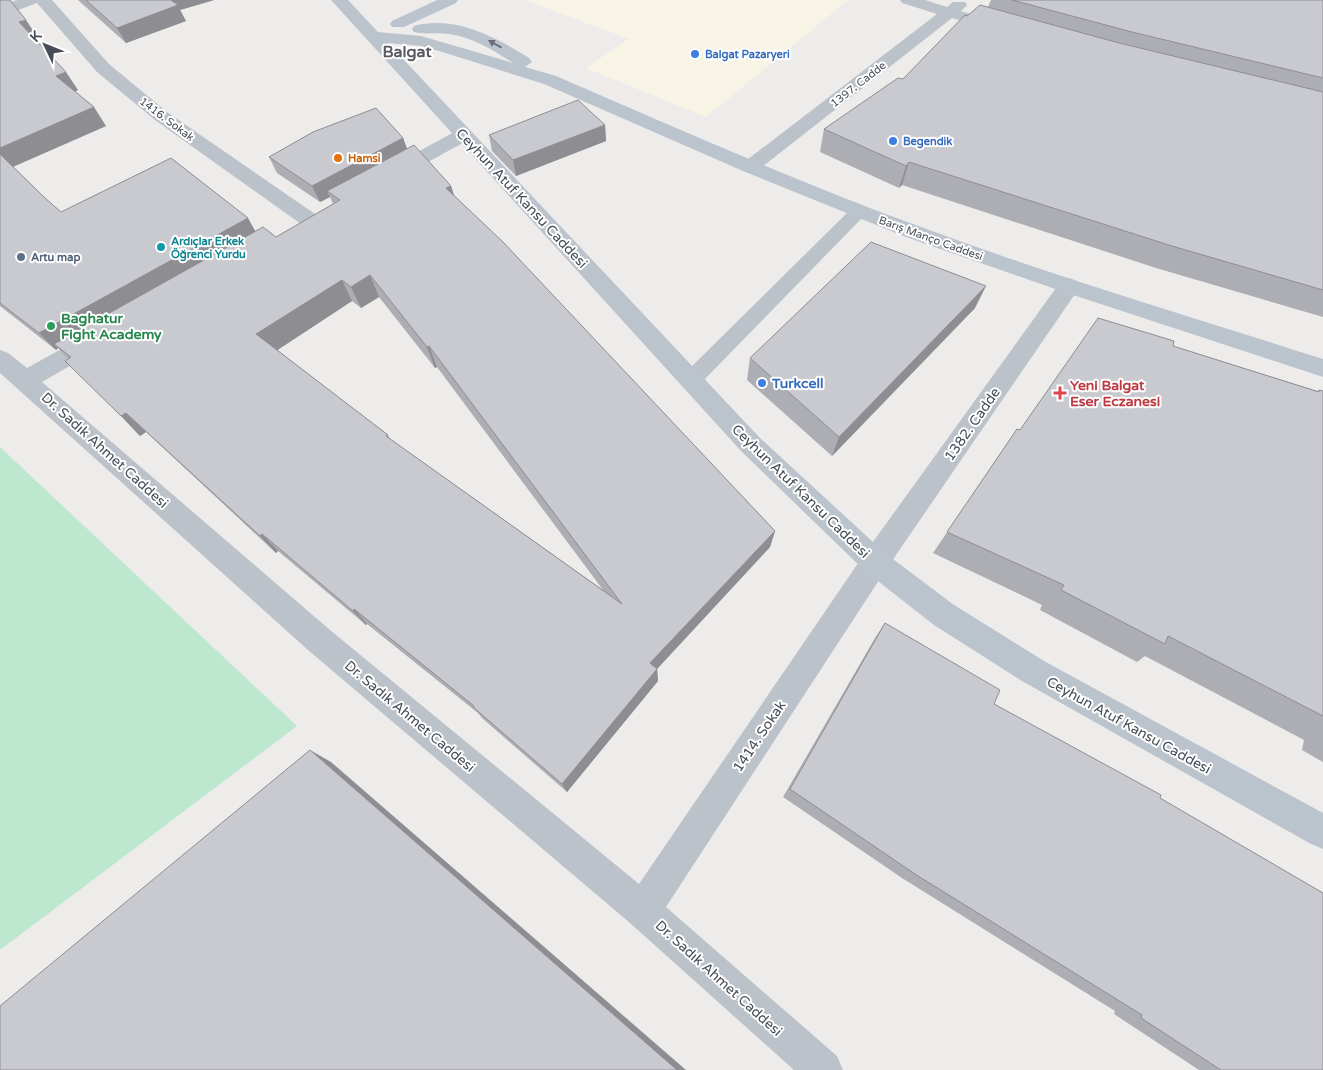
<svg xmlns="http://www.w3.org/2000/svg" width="1323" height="1070" viewBox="0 0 1323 1070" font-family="'Varela Round',sans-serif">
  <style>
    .commercial { fill: #f8f4e5 }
    .green { fill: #bee7d0 }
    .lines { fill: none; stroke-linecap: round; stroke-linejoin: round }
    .lane { fill: #bbc2c9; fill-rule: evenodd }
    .street { fill: #bbc2c9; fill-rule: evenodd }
    .secondary { fill: #bbc3cd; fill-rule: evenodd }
    .wall { fill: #adaeb3; fill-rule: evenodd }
    .shaded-wall { fill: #8d8d92 }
    .building { fill: #c9cad0; stroke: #8d8d92; fill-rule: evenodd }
    .oneway { fill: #69707a }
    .shop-dot { fill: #3f7fe0; stroke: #fff; stroke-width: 2 }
    .food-dot { fill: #e8710a; stroke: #fff; stroke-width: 2 }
    .culture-dot { fill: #0f9aa8; stroke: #fff; stroke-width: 2 }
    .service-dot { fill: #5c6f8a; stroke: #fff; stroke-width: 2 }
    .leisure-dot { fill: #2e9e5b; stroke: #fff; stroke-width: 2 }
    .health-dot { fill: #e0444e; stroke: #fff; stroke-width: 2 }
    .labels { text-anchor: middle; stroke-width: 4; stroke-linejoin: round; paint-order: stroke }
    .far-shop-label { font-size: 11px; font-weight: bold; fill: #366cbe; stroke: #fff; text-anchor: start }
    .far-street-label { font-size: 11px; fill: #464d56; stroke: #fff }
    .far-food-label { font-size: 11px; font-weight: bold; fill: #c56008; stroke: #fff; text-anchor: start }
    .far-culture-label { font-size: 11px; font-weight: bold; fill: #0d838f; stroke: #fff; text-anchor: start }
    .far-service-label { font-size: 11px; font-weight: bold; fill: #4e5e75; stroke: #fff; text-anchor: start }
    .street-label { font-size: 14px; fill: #464d56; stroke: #fff }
    .leisure-label { font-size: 14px; font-weight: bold; fill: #27864d; stroke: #fff; text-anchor: start }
    .shop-label { font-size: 14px; font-weight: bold; fill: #366cbe; stroke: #fff; text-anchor: start }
    .health-label { font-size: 14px; font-weight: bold; fill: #be3a42; stroke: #fff; text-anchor: start }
    .far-district-label { font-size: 16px; font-weight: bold; fill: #595b5f; stroke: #fff }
  </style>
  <rect width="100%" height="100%" fill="#eeebeb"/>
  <polygon class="commercial" points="525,0 848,0 706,117 586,68 629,39"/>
  <polygon class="green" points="0,447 297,726 0,950"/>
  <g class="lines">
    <polygon class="lane" points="859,205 865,207 868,211 865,215 698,386 691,388 684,386 681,380 684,374 853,207"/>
    <g class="street">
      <polygon points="17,0 52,0 109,64 167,112 315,214 318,219 315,224 308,226 301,224 155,120 97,72 37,3 0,17 0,6"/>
      <polygon points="900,0 925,0 947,7 953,2 965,2 967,5 961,11 1006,25 1008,28 1006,31 1000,33 952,18 757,171 750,173 743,171 740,167 743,163 937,14 902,3"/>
      <polygon points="463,129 470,131 472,135 470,139 399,178 392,180 385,178 382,174 385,170 456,131"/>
      <polygon points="1069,278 1077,281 1080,286 1077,291 885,571 666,907 837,1056 843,1070 794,1070 630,923 308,650 0,373 0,350 8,353 27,368 92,332 100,330 108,332 112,338 108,344 42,382 330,630 639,884 865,553 1061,281"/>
    </g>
    <g class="secondary">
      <path d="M331,0h17l30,32 43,4 92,27c-20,-13 -41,-26 -64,-29 -12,-2 -24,1 -35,-2l-2,-3 2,-3c41,-11 82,11 115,32l3,4 -7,5 31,9c121,52 241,106 365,151 132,49 268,89 402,132v18l-262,-86 -155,-54 -163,-66 -199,-87 -105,-33 -18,-5 -33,-3 372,395 125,115 69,52 90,56 279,152v36l-12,-5 -289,-163 -88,-56 -69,-54 -123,-119z"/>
      <polygon points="437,0 458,0 456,3 404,27 392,27 390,24 392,21"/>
    </g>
  </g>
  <g class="wall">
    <path d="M0,0l38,38 -3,1 43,51 -3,2 31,34 -93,41 32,31 16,14 194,19 21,6 57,-33 -3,-7 -10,5 -43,-29 -8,-16 134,-19 4,11 44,37 3,10 321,335 -5,16 -113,122 1,12 -91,111 -85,-74 -4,-5 -111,-89 -1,1 -88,-74 -2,2 -130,-121 -6,4 -82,-88 -2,2 -56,-44zM379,297l56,71 2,-1 166,223 -213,-151 -2,-4 -111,-85 75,-49 9,7z"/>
    <polygon points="78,0 214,0 180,10 186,21 126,43"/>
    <polygon points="991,0 1323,0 1323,317 1156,268 902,185 899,188 820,152 824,129 903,79 967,16 988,7"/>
    <polygon points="605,125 606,141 516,176 492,151 489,135"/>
    <polygon points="975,308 832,456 747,380 750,358"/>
    <polygon points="1173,346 1317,391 1319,390 1323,391 1323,762 1302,750 1304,740 1145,656 1137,662 1040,610 1042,605 933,553 1017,429 1020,430"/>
    <polygon points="885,623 994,704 1160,798 1323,1070 1199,1070 1114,1014 1115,1011 902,878 783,797 875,638"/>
  </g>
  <g class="shaded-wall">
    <polygon points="169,0 214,0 180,10 186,21 126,43 117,28"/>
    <polygon points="26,20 38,38 32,40 19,22"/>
    <polygon points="66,72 78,90 69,94 56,76"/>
    <polygon points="94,107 106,126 10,168 0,156 0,148"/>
    <polygon points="605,125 606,141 516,176 513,160"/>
    <polygon points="403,138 409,154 327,191 330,197 320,202 312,186"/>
    <polygon points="909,162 902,185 899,188 906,166"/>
    <polygon points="451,186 458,208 446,188"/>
    <polygon points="248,218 258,236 54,344 58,348 56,350 39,333"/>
    <polygon points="370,275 379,297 361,308 351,287"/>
    <polygon points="342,280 352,301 270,355 256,334"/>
    <polygon points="986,286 975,308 832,456 839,437"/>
    <polygon points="429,346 437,367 435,368 427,347"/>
    <polygon points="126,413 146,432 140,436 121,416"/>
    <polygon points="775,531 770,547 657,669 658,681 567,792 562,784 650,663"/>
    <polygon points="262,534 278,551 276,553 260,536"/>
    <polygon points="354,609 367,624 366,625 353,611"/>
    <polygon points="310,750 331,762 686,1070 677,1070"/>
  </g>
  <g class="building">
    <polygon points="0,0 10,0 26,20 19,22 66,72 56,76 94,107 0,148"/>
    <polygon points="86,0 171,0 178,5 117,28"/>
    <polygon points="1012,0 1323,0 1323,78 1132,32"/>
    <polygon points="980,5 1119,43 1323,92 1323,290 1172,246 909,162 906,166 824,129 898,78 903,79 965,15 967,16"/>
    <polygon points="578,100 605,125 513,160 489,135"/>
    <polygon points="376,108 403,138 312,186 269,157 313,132"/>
    <path d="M414,145l37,41 -5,2 57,54 272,289 -125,132 7,6 -95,115 -89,-77 1,-1 -120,-97 -1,2 -91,-77 -2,2 -134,-123 -5,3 -56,-55 6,-4 -17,-13 209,-117 13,10 64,-37 -13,-9zM370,275l57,72 2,-1 193,258 -236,-168 2,-1 -132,-101 86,-54 9,7z"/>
    <polygon points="0,154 45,198 61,212 171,158 248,218 39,333 0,303"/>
    <polygon points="871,242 986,286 839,437 750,358"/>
    <polygon points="1098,318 1174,341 1173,346 1319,392 1319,390 1323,391 1323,716 1168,636 1165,644 1061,590 1064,585 947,532 1017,429 1020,430"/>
    <polygon points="885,623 1000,690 994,704 1161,795 1160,798 1323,893 1323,1070 1221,1070 1141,1018 1142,1015 915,874 790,789"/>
    <polygon points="310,750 677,1070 0,1070 0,1006"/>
  </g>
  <defs><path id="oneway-solid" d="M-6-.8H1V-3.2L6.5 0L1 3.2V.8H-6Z" transform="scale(1.25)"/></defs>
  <use class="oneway" href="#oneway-solid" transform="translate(495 44) rotate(-151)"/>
  <g class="shop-dot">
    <circle cx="695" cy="54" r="5"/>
    <circle cx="893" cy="141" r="5"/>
    <circle cx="762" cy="383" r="5"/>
  </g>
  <circle class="food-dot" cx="338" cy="158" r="5"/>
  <circle class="culture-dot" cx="161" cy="247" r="5"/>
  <circle class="service-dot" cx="21" cy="257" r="5"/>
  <circle class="leisure-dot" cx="51" cy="326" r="5"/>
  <path class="health-dot" d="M1057.5 385.5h5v5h5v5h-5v5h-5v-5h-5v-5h5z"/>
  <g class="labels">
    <g class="far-shop-label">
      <text x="705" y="58">Balgat Pazaryeri</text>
      <text x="903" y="145">Begendik</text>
    </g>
    <g class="far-street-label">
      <text transform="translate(858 84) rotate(-38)" y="4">1397. Cadde</text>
      <text transform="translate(167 119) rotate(37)" y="4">1416. Sokak</text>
      <text transform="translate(931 238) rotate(20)" y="4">Barış Manço Caddesi</text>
    </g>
    <g class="far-food-label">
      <text x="348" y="162">Hamsi</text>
    </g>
    <g class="far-culture-label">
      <text x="171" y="245">Ardıçlar Erkek<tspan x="171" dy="13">Öğrenci Yurdu</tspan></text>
    </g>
    <g class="far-service-label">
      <text x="31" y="261">Artu map</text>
    </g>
    <g class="street-label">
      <text transform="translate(522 198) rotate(47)" y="5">Ceyhun Atuf Kansu Caddesi</text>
      <text transform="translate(972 424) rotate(-55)" y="5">1382. Cadde</text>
      <text transform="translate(105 450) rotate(42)" y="5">Dr. Sadık Ahmet Caddesi</text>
      <text transform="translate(801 491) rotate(44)" y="5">Ceyhun Atuf Kansu Caddesi</text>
      <text transform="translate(410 716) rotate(40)" y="5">Dr. Sadık Ahmet Caddesi</text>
      <text transform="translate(1129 725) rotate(29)" y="5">Ceyhun Atuf Kansu Caddesi</text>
      <text transform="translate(759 736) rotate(-56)" y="5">1414. Sokak</text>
      <text transform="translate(719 978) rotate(42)" y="5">Dr. Sadık Ahmet Caddesi</text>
    </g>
    <g class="leisure-label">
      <text x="61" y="323">Baghatur<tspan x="61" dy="16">Fight Academy</tspan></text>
    </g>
    <g class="shop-label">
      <text x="772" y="388">Turkcell</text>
    </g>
    <g class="health-label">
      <text x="1070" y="390">Yeni Balgat<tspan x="1070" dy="16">Eser Eczanesi</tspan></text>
    </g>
    <g class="far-district-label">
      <text x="407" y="57">Balgat</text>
    </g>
  </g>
  <g transform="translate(45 45) rotate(313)" stroke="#ffffff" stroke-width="4" paint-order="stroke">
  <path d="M0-4L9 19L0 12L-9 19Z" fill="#464d56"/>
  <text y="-8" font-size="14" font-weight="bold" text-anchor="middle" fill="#464d56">K</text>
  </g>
</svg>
